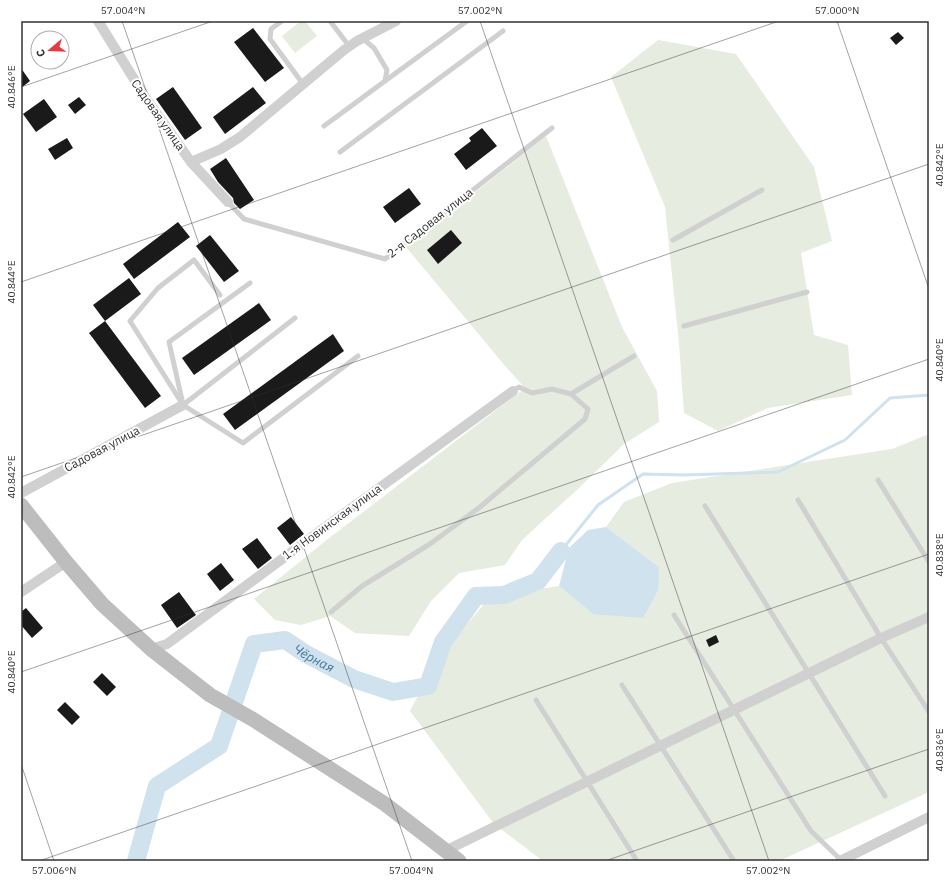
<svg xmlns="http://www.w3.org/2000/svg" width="950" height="882" viewBox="0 0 950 882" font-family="'IBM Plex Sans',sans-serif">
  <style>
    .green { fill: #e6ecdf }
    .water { fill: #cfe2ee }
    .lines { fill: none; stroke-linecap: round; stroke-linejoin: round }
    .stream { stroke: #cfe2ee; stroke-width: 3 }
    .river { stroke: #cfe2ee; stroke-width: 18 }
    .building { fill: #1a1a1a }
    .lane { stroke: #d0d0d0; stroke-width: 5 }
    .street { stroke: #d0d0d0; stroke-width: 10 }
    .secondary { stroke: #bdbdbd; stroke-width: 15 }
    .ticks { fill: none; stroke: #333; stroke-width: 1; stroke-opacity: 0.45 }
    .labels { text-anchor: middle; stroke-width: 4; stroke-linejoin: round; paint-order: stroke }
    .street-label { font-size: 12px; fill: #333; stroke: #fff }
    .water-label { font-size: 13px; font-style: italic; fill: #3f7597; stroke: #fff }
    .neatline { fill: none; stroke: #333; stroke-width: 1.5 }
    .ticks-label { font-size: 10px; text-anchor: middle; fill: #333 }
  </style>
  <rect width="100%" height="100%" fill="#fff"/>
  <g class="green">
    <polygon points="301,21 305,21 317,36 295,53 282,36"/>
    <polygon points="658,40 736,54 814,167 832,241 801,253 814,335 848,345 852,395 768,408 718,431 684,413 679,343 665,207 611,77"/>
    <polygon points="546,136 622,327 657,391 659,422 624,444 580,487 522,540 505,565 459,573 431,601 409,636 355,633 330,616 301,625 275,620 254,599 324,542 525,388 506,367 406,247"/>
    <polygon points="929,434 929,792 779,861 543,861 494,824 410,711 438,658 491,596 559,586 593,614 659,567 606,527 624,502 672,483 892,449"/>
  </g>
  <polygon class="water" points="606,527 659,567 658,590 643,618 593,614 559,586 569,548 588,530"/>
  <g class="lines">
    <polyline class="stream" points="561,551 598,505 643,474 683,475 778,472 845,440 890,398 929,395"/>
    <path class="river" id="s1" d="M136,861l21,-75 62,-40 35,-102 31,-4 21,14 48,25 39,13 35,-6 15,-44 33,-46 28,-1 34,-14 23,-30"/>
  </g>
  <g class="building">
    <polygon points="253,28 284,68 265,82 234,42"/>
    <polygon points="898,32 904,38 896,45 890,38"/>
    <polygon points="21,68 30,81 21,88"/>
    <polygon points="173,87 202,128 185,140 156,99"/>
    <polygon points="253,87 266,103 225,134 213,117"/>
    <polygon points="79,97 86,105 75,114 68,105"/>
    <polygon points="44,99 57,117 36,132 23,114"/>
    <polygon points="482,128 497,146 466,170 454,154 471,141 469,138"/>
    <polygon points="67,138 73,148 55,160 48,149"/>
    <polygon points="226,158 254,200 240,209 234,203 233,198 218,182 210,169"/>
    <polygon points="409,188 421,204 395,223 383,207"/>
    <polygon points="178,222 190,237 134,279 123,264"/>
    <polygon points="451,230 462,243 438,264 427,250"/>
    <polygon points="210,235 239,271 224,282 196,246"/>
    <polygon points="129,278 141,294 105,321 93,305"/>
    <polygon points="259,303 271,320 194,375 182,358"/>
    <polygon points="105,321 161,396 145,408 89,333"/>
    <polygon points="333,334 344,351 235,430 223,414"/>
    <polygon points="291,517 304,534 290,545 277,528"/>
    <polygon points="257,538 272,558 258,569 242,549"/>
    <polygon points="221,563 234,580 220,591 207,574"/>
    <polygon points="179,592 196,615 177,628 161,605"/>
    <polygon points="26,608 43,628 32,638 21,625 21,612"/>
    <polygon points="716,635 719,642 709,647 706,640"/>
    <polygon points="102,673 116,687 107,696 93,682"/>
    <polygon points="65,702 80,717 72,725 57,710"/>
  </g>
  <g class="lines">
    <g class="lane">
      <polyline points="282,21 271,29 270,39 303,84"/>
      <polyline points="330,21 349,46"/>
      <polyline points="385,81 467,21"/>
      <polyline points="324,126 385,81 387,70 374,48 362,38"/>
      <polyline points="340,152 503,31"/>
      <polyline points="228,202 244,219 385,259 552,128"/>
      <polyline points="673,240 762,190"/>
      <polyline points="220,295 194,260 158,288 130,321 183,405 243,443 358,356"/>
      <polyline points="684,326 807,292"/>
      <polyline points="513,391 519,387 532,393 552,389 571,394 634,356"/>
      <polyline points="182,400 169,342 250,283"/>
      <polyline points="183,405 295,318"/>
      <polyline points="878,480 929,562"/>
      <polyline points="798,500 881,638 929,712"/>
      <polyline points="705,506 885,796"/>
      <polyline points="331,612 362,586 430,544 480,507 585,419 588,409 571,394"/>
      <polyline points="674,615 811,831 841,860"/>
      <polyline points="622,685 734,861"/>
      <polyline points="536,700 637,861"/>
    </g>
    <g class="street">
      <polyline points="98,21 147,100 191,162 228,202"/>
      <polyline points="191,162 221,149 240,137 344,50 357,41 396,21"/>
      <polyline points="21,493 183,405"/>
      <polyline points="21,592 66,562"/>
      <polyline points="151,649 167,644 324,528 513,391"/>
      <polyline points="447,850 881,638 929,617"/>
      <polyline points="840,861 929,817"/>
    </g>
    <polyline class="secondary" points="21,505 66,562 102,604 151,649 210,695 254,720 385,804 459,861"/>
  </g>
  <path class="ticks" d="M122,21l290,840M480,21l289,840M837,21l92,268M21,87l192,-66M21,282l758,-261M21,477l908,-313M21,672l908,-313M21,764l33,97M39,861l890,-307M605,861l324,-112"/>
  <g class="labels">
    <g class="street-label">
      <text transform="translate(158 115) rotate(55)" y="4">Садовая улица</text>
      <text transform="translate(430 223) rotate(-38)" y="4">2-я Садовая улица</text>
      <text transform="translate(102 449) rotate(-28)" y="4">Садовая улица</text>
      <text transform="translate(332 522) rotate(-36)" y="4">1-я Новинская улица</text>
    </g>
    <g class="water-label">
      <text dy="5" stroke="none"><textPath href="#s1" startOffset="325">Чёрная</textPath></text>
    </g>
  </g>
  <rect width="950" height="882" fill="none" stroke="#ffffff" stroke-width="44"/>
  <g transform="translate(50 50) rotate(251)"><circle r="19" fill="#ffffff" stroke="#adadad"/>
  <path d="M0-3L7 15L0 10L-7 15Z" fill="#e63946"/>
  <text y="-6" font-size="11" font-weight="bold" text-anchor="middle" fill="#333333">С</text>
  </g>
  <rect x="22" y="22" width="906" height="838" class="neatline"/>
  <g class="ticks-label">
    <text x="123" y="14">57.004°N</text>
    <text x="480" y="14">57.002°N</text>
    <text x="837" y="14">57.000°N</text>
    <text transform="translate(11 87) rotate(-90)" y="4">40.846°E</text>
    <text transform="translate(939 165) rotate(-90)" y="4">40.842°E</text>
    <text transform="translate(11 282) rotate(-90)" y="4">40.844°E</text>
    <text transform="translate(939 360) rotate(-90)" y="4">40.840°E</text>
    <text transform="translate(11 477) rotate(-90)" y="4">40.842°E</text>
    <text transform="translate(939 555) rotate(-90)" y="4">40.838°E</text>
    <text transform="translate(11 672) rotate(-90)" y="4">40.840°E</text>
    <text transform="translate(939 750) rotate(-90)" y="4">40.836°E</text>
    <text x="54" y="874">57.006°N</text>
    <text x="411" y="874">57.004°N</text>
    <text x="768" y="874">57.002°N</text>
  </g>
</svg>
